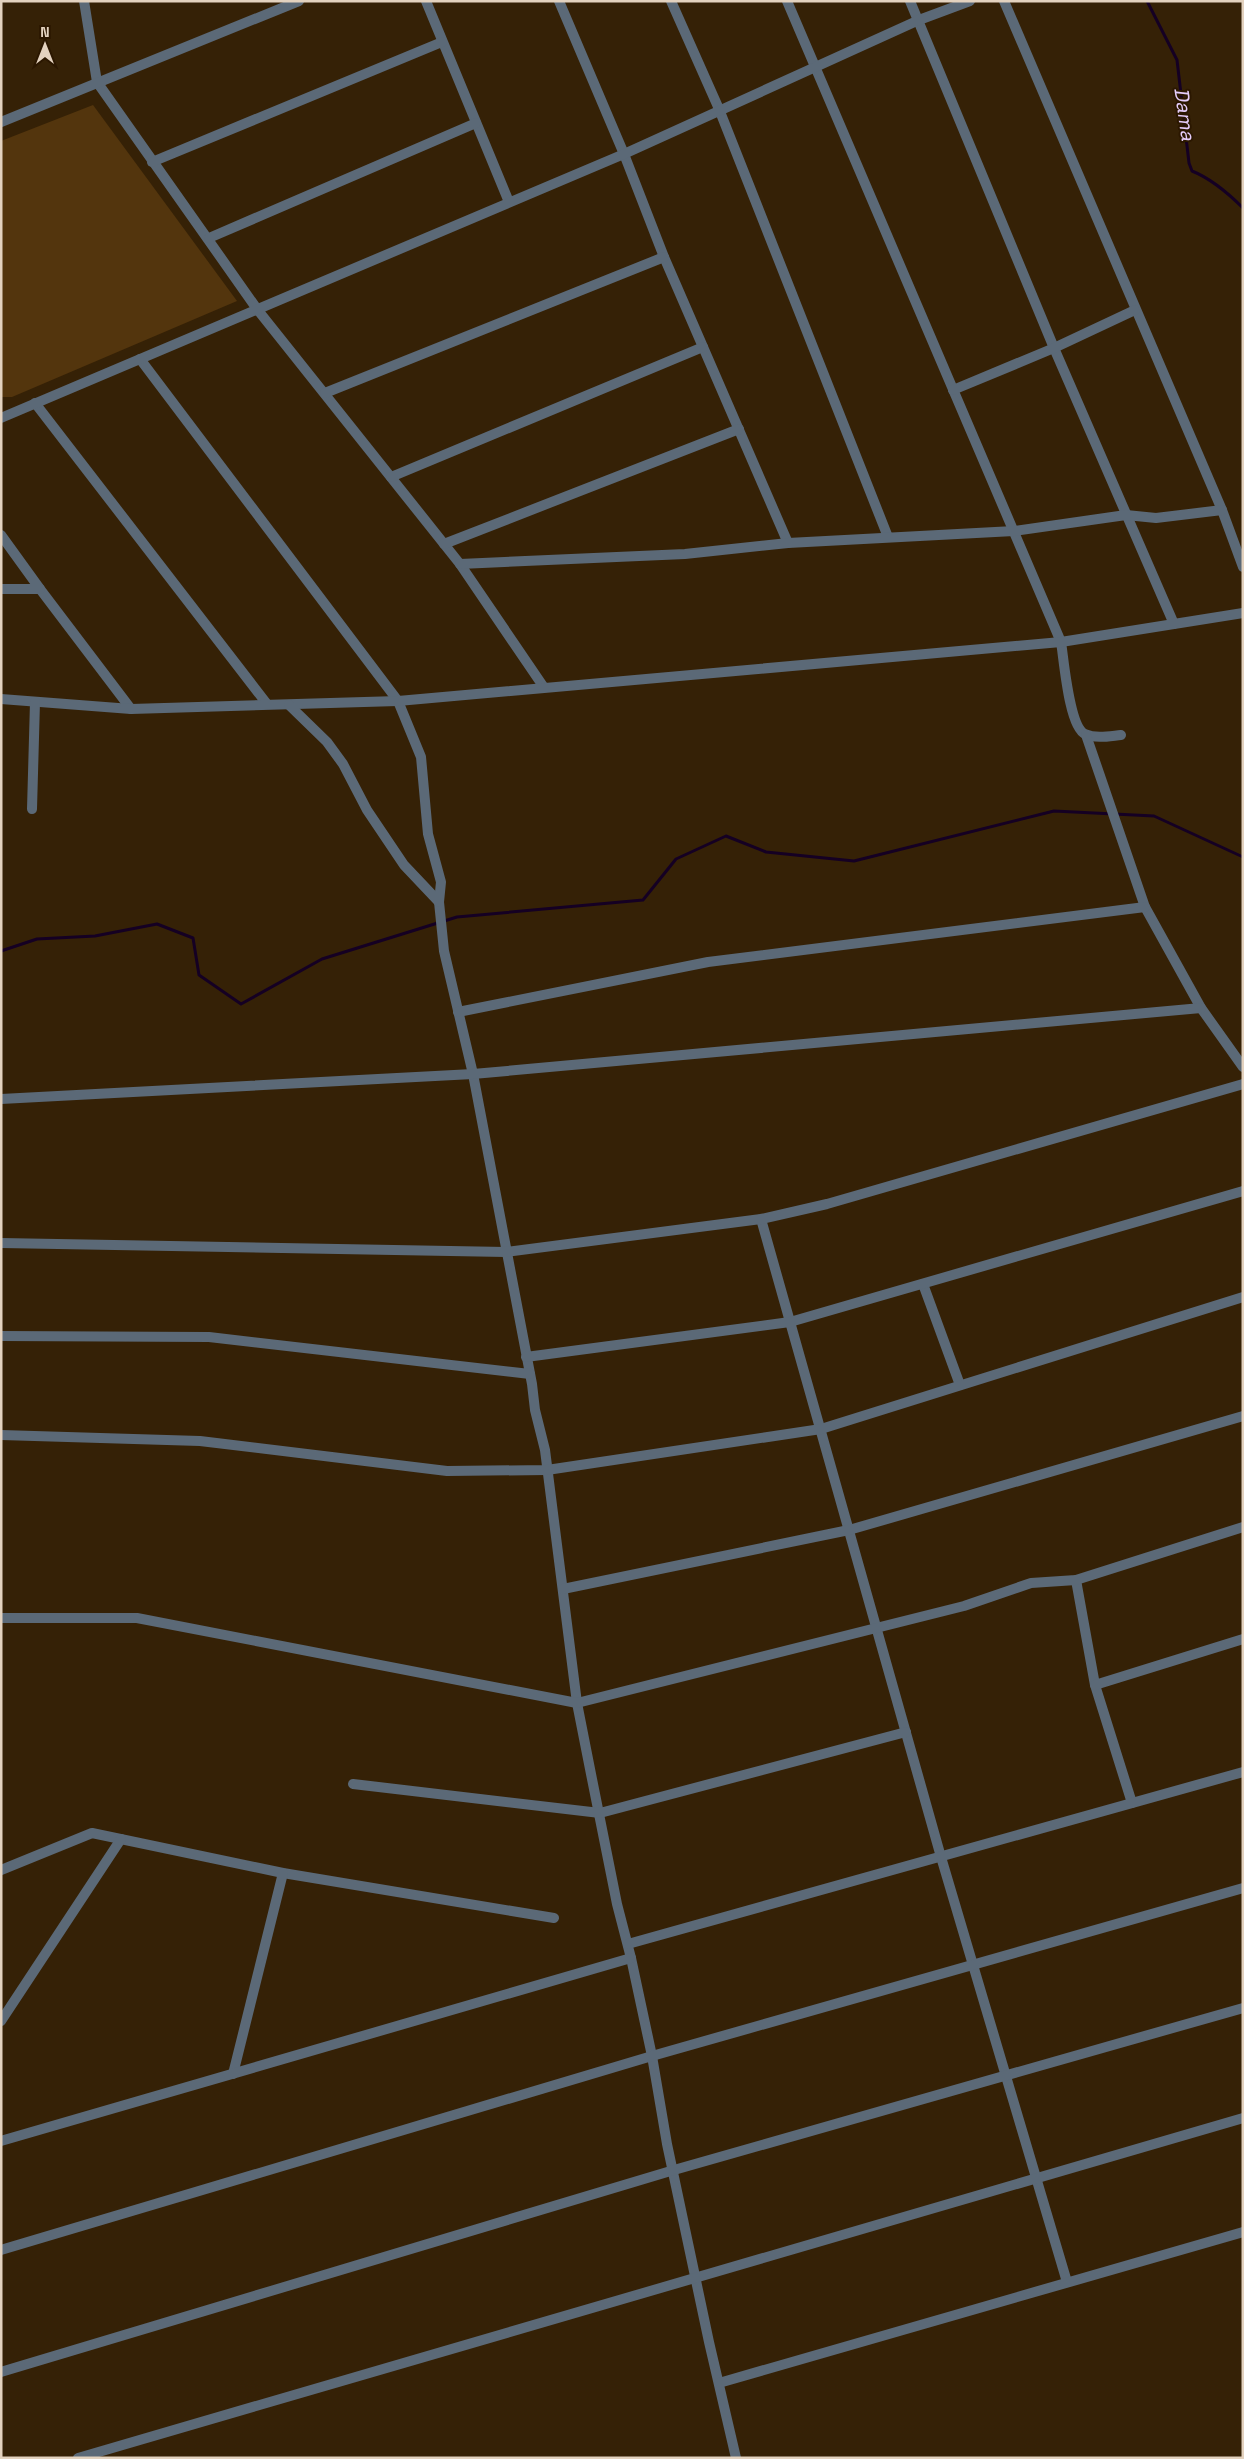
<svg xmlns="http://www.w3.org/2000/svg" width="1244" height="2459" viewBox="0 0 1244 2459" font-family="'Space Grotesk',sans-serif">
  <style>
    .green { fill: #53350d }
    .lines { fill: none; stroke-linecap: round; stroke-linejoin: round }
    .stream { stroke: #150023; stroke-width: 3 }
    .minor { stroke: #5b6977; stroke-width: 10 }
    .labels { text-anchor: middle; stroke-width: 4; stroke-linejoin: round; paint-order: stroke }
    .water-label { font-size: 20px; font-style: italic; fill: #e5cdf9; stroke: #2b1700 }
  </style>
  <rect width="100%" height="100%" fill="#352106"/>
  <polygon class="green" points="93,105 237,301 12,397 1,397 1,141"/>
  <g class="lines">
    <g class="stream">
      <path d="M1147,1l30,59 12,103 3,8c20,8 36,22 51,37"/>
      <polyline points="1,951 37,939 95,936 157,924 193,938 199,975 241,1004 322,959 457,917 643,900 676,859 726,836 766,852 854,861 1054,811 1154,816 1243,857"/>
    </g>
    <g class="minor">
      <polyline points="84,1 97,82 257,309 460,564 543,686"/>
      <polyline points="426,1 509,202"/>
      <polyline points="559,1 624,154 664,257 788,543"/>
      <polyline points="671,1 719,109 888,537"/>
      <path d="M787,1l274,641c3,18 8,85 24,92 11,5 25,2 36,1"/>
      <polyline points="910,1 1054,348 1174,624"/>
      <polyline points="1004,1 1222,510 1243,567"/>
      <polyline points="1,122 299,1"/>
      <polyline points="152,162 442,42"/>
      <polyline points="209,238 476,123"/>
      <polyline points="140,359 398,701 421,757 428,834 441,882 439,902 444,951 473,1074 532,1384 535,1410 545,1450 577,1703 591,1774 617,1904 631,1958 652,2056 667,2144 709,2342 736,2458"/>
      <polyline points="953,390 1054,348 1135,310"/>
      <polyline points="325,393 664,257"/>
      <polyline points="35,403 267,704"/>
      <polyline points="1,418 624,154 919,20 970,1"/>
      <polyline points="391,477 703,347"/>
      <polyline points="1,535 40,589 131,709"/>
      <polyline points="444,544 739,429"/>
      <polyline points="460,564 685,554 788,543 1014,531 1126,515 1156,518 1222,510"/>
      <polyline points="1,589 40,589"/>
      <polyline points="1,699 131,709 398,701 1061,642 1243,613"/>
      <polyline points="289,705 327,742 343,764 367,810 404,865 439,902"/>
      <polyline points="1086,735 1145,907 1201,1008 1243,1067"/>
      <polyline points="32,809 35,702"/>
      <polyline points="458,1012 708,962 1145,907"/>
      <polyline points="1,1099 473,1074 1201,1008"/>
      <polyline points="761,1219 941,1857 1067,2282"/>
      <polyline points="1,1243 506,1252 761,1219 827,1204 1243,1084"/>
      <polyline points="923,1284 960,1385"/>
      <polyline points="1,1336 209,1337 530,1374"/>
      <polyline points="526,1357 790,1322 1243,1191"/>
      <polyline points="1,1435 200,1441 447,1471 547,1470 821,1429 1243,1297"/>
      <polyline points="1076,1580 1095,1685 1132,1803"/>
      <polyline points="563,1589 849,1530 1243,1416"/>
      <polyline points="1,1618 137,1618 577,1703 964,1606 1031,1583 1076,1580 1243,1527"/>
      <polyline points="1095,1685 1243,1639"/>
      <polyline points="353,1784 600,1813 906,1732"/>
      <polyline points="1,1870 92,1833 283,1873 554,1918"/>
      <polyline points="628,1944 1243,1772"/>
      <polyline points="1,2021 121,1839"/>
      <polyline points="233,2074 283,1873"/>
      <polyline points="1,2141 631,1958"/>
      <polyline points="1,2250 652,2056 1243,1888"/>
      <polyline points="1,2372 674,2170 1243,2008"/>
      <polyline points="719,2383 1243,2232"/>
      <polyline points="78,2458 1243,2118"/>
    </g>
  </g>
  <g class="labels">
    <g class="water-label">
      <text transform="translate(1185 114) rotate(82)" y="7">Dama</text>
    </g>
  </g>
  <rect width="1244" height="2459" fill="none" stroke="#e3d2bf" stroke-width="5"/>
  <g transform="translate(45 45)" stroke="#2b1700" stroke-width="4" paint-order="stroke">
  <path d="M0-4L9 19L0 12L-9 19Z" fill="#e3d2bf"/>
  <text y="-8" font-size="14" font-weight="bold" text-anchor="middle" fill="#e3d2bf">N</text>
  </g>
</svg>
